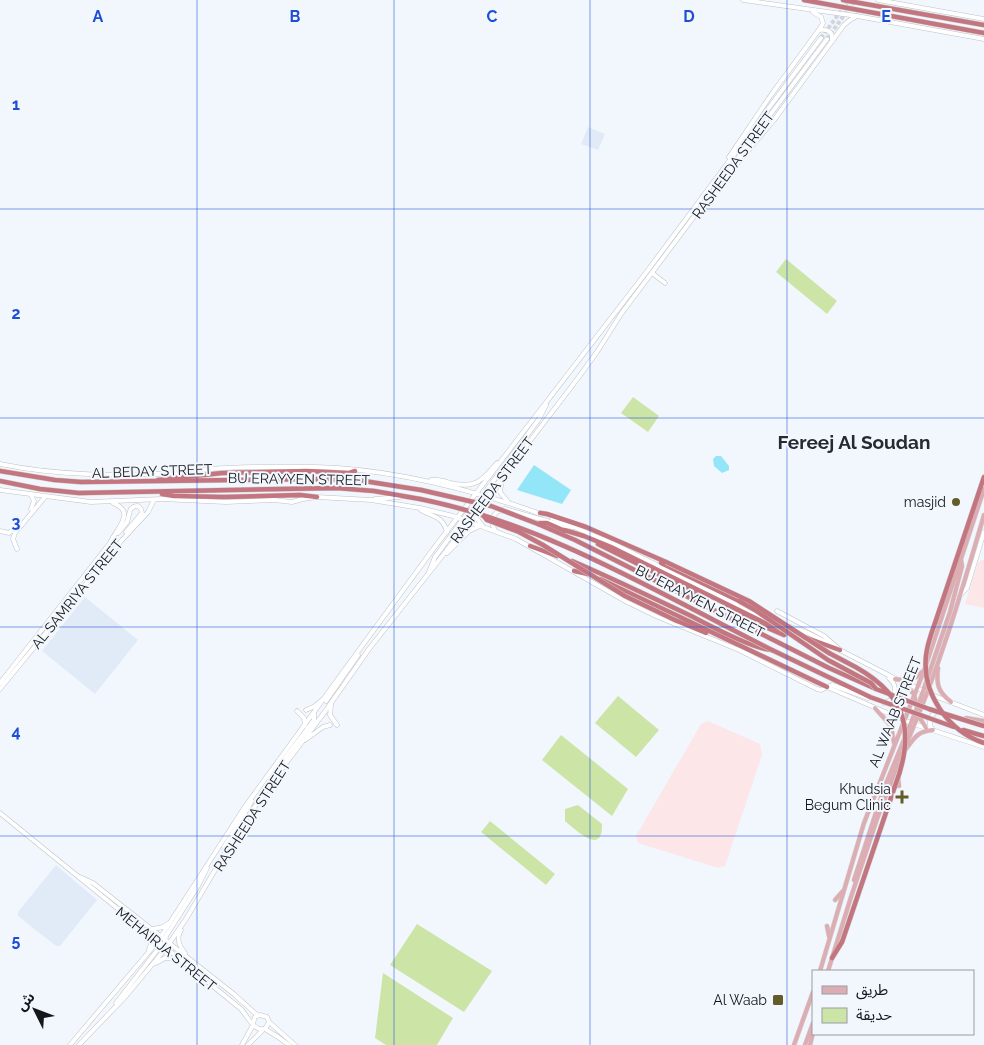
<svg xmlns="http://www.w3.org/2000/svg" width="984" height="1045" viewBox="0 0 984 1045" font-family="Raleway,'Noto Sans Arabic',sans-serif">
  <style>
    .built { fill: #e1ebf8 }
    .education { fill: #fce6e8 }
    .green { fill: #cde4a7 }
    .water { fill: #93e6f8 }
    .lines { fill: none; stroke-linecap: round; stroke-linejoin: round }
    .secondary-tunnel { stroke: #d1d5dc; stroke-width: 4; stroke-dasharray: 4 2; stroke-linecap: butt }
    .secondary-casing { stroke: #bdc2c8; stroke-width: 5 }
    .primary-casing { stroke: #d5d5d5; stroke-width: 5 }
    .highway-casing { stroke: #d5d5d5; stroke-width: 5.5 }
    .secondary { stroke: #fff; stroke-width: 4 }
    .primary { stroke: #dcadb3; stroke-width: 4 }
    .highway { stroke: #c47680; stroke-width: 4.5 }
    .highway-bridge-casing { stroke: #d5d5d5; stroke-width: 5.5; stroke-linecap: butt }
    .highway-bridge { stroke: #c47680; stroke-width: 4.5 }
    .grid { fill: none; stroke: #1d4ed8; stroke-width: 1; stroke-opacity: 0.55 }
    .poi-dot { fill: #635c29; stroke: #f2f7fe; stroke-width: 2 }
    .labels { text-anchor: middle; stroke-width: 4; stroke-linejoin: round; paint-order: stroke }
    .street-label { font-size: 14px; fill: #141618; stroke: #f2f7fe }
    .poi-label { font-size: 14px; fill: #141618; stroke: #f2f7fe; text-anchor: end }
    .district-label { font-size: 19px; font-weight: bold; fill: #272b30; stroke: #f2f7fe }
    .grid-label { font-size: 16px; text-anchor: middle; font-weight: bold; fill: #1d4ed8; stroke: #f2f7fe; stroke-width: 4; stroke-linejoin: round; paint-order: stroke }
  </style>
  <rect width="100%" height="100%" fill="#f2f7fe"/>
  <g class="built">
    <polygon points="588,127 605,134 598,150 581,144"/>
    <polygon points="85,597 138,640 95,694 42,651"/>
    <polygon points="56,865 97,900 60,946 56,946 18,916 18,912"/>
  </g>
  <g class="education">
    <polygon points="982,560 984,560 984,608 965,604 978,562"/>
    <polygon points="708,721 760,744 762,755 725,866 718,868 638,843 636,836 701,724"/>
  </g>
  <g class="green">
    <polygon points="786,259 837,301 827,314 776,272"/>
    <polygon points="633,397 659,416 648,432 621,413"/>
    <polygon points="618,696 659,730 636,757 595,723"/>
    <polygon points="561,735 628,789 612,816 542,760"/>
    <path d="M578,805l24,19c1,33 -26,6 -37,-3v-12z"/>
    <polygon points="490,821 555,874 546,885 481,832"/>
    <polygon points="417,924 492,971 464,1012 390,965"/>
    <polygon points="383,973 453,1018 437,1045 386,1045 375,1038"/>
  </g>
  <g class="water">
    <polygon points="716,456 721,456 729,466 729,470 722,473 714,466 713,459"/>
    <polygon points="534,465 571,490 562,504 517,490"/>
  </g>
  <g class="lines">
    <g class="secondary-tunnel">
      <polyline points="821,38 849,0"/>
      <polyline points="827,39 855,0"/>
    </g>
    <defs>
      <g id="secondary">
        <polyline points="743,0 857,16 984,39"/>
        <polyline points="878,0 984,19"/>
        <path d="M819,30c8,-1 14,1 13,10"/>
        <polyline points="729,157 771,95 821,27 823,23 821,17 813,12"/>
        <polyline points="730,172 774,120 844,25 850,20 857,16"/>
        <polyline points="652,273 665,283"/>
        <path d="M0,464c58,12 118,12 177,9 11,-1 22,-3 34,-4 34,-3 70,-2 105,-2 76,2 154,22 225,47"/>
        <polyline points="502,479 500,492 508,502"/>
        <path d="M431,480c7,-1 13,1 19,3 25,6 32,-2 47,-20"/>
        <polyline points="0,490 91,502 162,499 226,502 274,500 292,502 303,499 317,497 371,500 420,508 453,516 516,539 627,602 658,617 739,650 817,689 821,690 832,685 868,698"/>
        <polyline points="31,495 34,501 31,509"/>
        <polyline points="375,499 400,497"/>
        <path d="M421,510c13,8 21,5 26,22"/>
        <polyline points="552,518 612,543 765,618"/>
        <path d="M482,525c-5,-6 -9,-11 -8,-18l65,-88 7,-14"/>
        <path d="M495,530c-6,-9 -2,-19 10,-21l60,17 8,1"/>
        <polyline points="0,531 9,533 17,526"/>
        <path d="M118,533c3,-3 6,-7 9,-11 3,-8 1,-16 11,-16l3,3 1,4 -16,19"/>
        <polyline points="17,549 13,539 15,533 45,497"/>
        <polyline points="447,553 469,531 480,526"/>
        <polyline points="429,572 435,557 470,510"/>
        <polyline points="960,595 967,588 984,532"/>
        <polyline points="777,611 824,636 840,650"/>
        <polyline points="791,627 808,633 832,645"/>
        <polyline points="838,649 896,679"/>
        <polyline points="903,682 926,692"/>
        <path d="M0,683l110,-140c6,-14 27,-31 3,-40"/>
        <polyline points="827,687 911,723 984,747"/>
        <polyline points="0,689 122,540 148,512 154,500"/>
        <polyline points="932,695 984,715"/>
        <polyline points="326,701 358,655"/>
        <path d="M884,703l7,-3c6,-8 5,-16 -2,-22"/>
        <polyline points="331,705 330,715 337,725"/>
        <polyline points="306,710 315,706 322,700"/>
        <polyline points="297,711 304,718 305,726"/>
        <polyline points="932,729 930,725 930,718 937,710"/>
        <polyline points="305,740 323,727 330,725"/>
        <polyline points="281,768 283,761 314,720 314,713"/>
        <path d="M0,813l241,196c7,8 13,23 24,20l4,-7 -2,-5 -7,-2 -5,2 -2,6"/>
        <polyline points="226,853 224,847 252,801"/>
        <polyline points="80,877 93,883 235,995 257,1015"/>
        <polyline points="153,929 163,927 169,923"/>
        <path d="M181,930c-5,9 -2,16 4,23"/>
        <polyline points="148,933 151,944 149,950"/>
        <polyline points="165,942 166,936 198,886 207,868"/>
        <polyline points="156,963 165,958 177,959"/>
        <polyline points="116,1003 162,944"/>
        <polyline points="269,1022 295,1045"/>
        <polyline points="265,1029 278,1037 289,1045"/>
        <polyline points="70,1045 158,941 244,808 362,646 437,544 645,274 821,38"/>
        <polyline points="79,1045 126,996 166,948 186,919 240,828 274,779 324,713 369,649 443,555 578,378 597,352 621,314 827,39"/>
        <polyline points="242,1045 253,1025"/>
        <polyline points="248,1045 262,1031"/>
      </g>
      <g id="primary">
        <path d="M938,668c-2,16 0,24 13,34"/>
        <path d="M895,679c11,2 19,2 27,-7"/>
        <polyline points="918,706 950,612 962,566 961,560"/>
        <polyline points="875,708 891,726 894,743"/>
        <polyline points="918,715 926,728"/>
        <polyline points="966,718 984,721"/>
        <path d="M905,747c33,-75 56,-153 79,-232"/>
        <path d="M906,749c8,-11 12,-18 27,-19"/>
        <polyline points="898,777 899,786"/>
        <polyline points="854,880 883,791 917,708 914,694 902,682"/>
        <polyline points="835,900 843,891"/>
        <polyline points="827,926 829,936"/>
        <polyline points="820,971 864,823 925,668 984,489"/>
        <polyline points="828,971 851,897 877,819 902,753"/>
        <polyline points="794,1045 813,992"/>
        <polyline points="805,1045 813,1023"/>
        <polyline points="810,1045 813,1033"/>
      </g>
      <g id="highway">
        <polyline points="804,0 984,33"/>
        <polyline points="843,0 984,25"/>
        <polyline points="0,471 55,480 81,482 321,479 364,481 421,490"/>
        <polyline points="158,480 222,473 306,471 349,473 355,471"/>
        <polyline points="0,481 40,489 79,493 337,488 374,491 420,499"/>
        <polyline points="162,494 174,496 223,497 300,495 317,497"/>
        <polyline points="540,513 547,514 586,527 666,562"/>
        <polyline points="539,523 547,523 565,531"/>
        <polyline points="538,524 575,540 829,668 876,689"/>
        <polyline points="564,530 584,536 611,547 763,622 779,628"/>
        <polyline points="598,544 696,593"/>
        <polyline points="530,546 557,556"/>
        <path d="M572,561c40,17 79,36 119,55 17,9 64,34 81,34l98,47"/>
        <polyline points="661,563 739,601"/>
        <polyline points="574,571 588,574"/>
        <polyline points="600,579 827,687"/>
        <polyline points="727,608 754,621"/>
        <polyline points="677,621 706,633"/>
        <polyline points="935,623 984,477"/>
        <polyline points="761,625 784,635"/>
        <polyline points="807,638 840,650"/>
        <polyline points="829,653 846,662"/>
        <polyline points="973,733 984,736"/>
        <polyline points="832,958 842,942 895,786"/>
      </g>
    </defs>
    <use href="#secondary" class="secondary-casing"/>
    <use href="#primary" class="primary-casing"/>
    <use href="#highway" class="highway-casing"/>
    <use href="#secondary" class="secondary"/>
    <use href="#primary" class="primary"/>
    <use href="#highway" class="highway"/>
    <defs>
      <g id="highway-bridge">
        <polyline points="421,490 491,506 538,524"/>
        <path d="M420,499c126,25 238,94 352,151"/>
        <polyline points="483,515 487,520 519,532 543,545 625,596 677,621"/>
        <polyline points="666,562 749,601 829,653"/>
        <polyline points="739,601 755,610 828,660 871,683 876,689 929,709 984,726"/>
        <path d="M935,623c-4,11 -8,22 -9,33 -4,38 22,75 58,87"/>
        <path d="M846,662c57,28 72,64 49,124"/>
        <polyline points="870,697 954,727"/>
        <polyline points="963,730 973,733"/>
      </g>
    </defs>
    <use href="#highway-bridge" class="highway-bridge-casing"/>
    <use href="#highway-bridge" class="highway-bridge"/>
  </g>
  <path class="grid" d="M197,0v1045M394,0v1045M590,0v1045M787,0v1045M0,209h984M0,418h984M0,627h984M0,836h984"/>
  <g class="poi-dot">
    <circle cx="956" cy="502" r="5"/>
    <path d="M899.5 789.5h5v5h5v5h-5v5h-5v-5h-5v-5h5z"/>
    <rect x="772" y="994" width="12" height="12" rx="2.5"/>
  </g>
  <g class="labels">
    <g class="street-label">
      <text transform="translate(733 165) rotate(-54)" y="5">RASHEEDA STREET</text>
      <text transform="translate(152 471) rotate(-2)" y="5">AL BEDAY STREET</text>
      <text transform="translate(299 479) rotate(1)" y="5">BU ERAYYEN STREET</text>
      <text transform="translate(492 490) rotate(-53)" y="5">RASHEEDA STREET</text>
      <text transform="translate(77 594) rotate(-51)" y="5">AL SAMRIYA STREET</text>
      <text transform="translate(700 601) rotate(27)" y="5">BU ERAYYEN STREET</text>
      <text transform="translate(895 712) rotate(-68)" y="5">AL WAAB STREET</text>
      <text transform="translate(252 816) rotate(-57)" y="5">RASHEEDA STREET</text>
      <text transform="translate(166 949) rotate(39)" y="5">MEHAIRJA STREET</text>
    </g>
    <g class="poi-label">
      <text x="946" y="507">masjid</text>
      <text x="891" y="794">Khudsia<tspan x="891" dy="16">Begum Clinic</tspan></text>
      <text x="767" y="1005">Al Waab</text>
    </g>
    <g class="district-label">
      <text x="854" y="449">Fereej Al Soudan</text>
    </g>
  </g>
  <g class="grid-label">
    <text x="98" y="22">A</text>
    <text x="295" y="22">B</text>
    <text x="492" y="22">C</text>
    <text x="689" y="22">D</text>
    <text x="886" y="22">E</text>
    <text x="16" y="110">1</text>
    <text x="16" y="319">2</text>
    <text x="16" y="528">3</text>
    <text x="16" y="737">4</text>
    <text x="16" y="946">5</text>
  </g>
  <rect x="812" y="970" width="162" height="65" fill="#f2f7fe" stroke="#999da2"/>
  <rect x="822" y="986" width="25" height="8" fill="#dcadb3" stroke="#999da2"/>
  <text x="856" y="995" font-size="15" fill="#141618">طريق</text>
  <rect x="822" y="1008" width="25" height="15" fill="#cde4a7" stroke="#999da2"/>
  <text x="856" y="1020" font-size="15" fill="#141618">حديقة</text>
  <g transform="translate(35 1010) rotate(312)" stroke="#f2f7fe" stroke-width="4" paint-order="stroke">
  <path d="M0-4L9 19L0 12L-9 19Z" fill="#141618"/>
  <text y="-8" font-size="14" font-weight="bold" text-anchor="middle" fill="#141618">ش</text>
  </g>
</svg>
